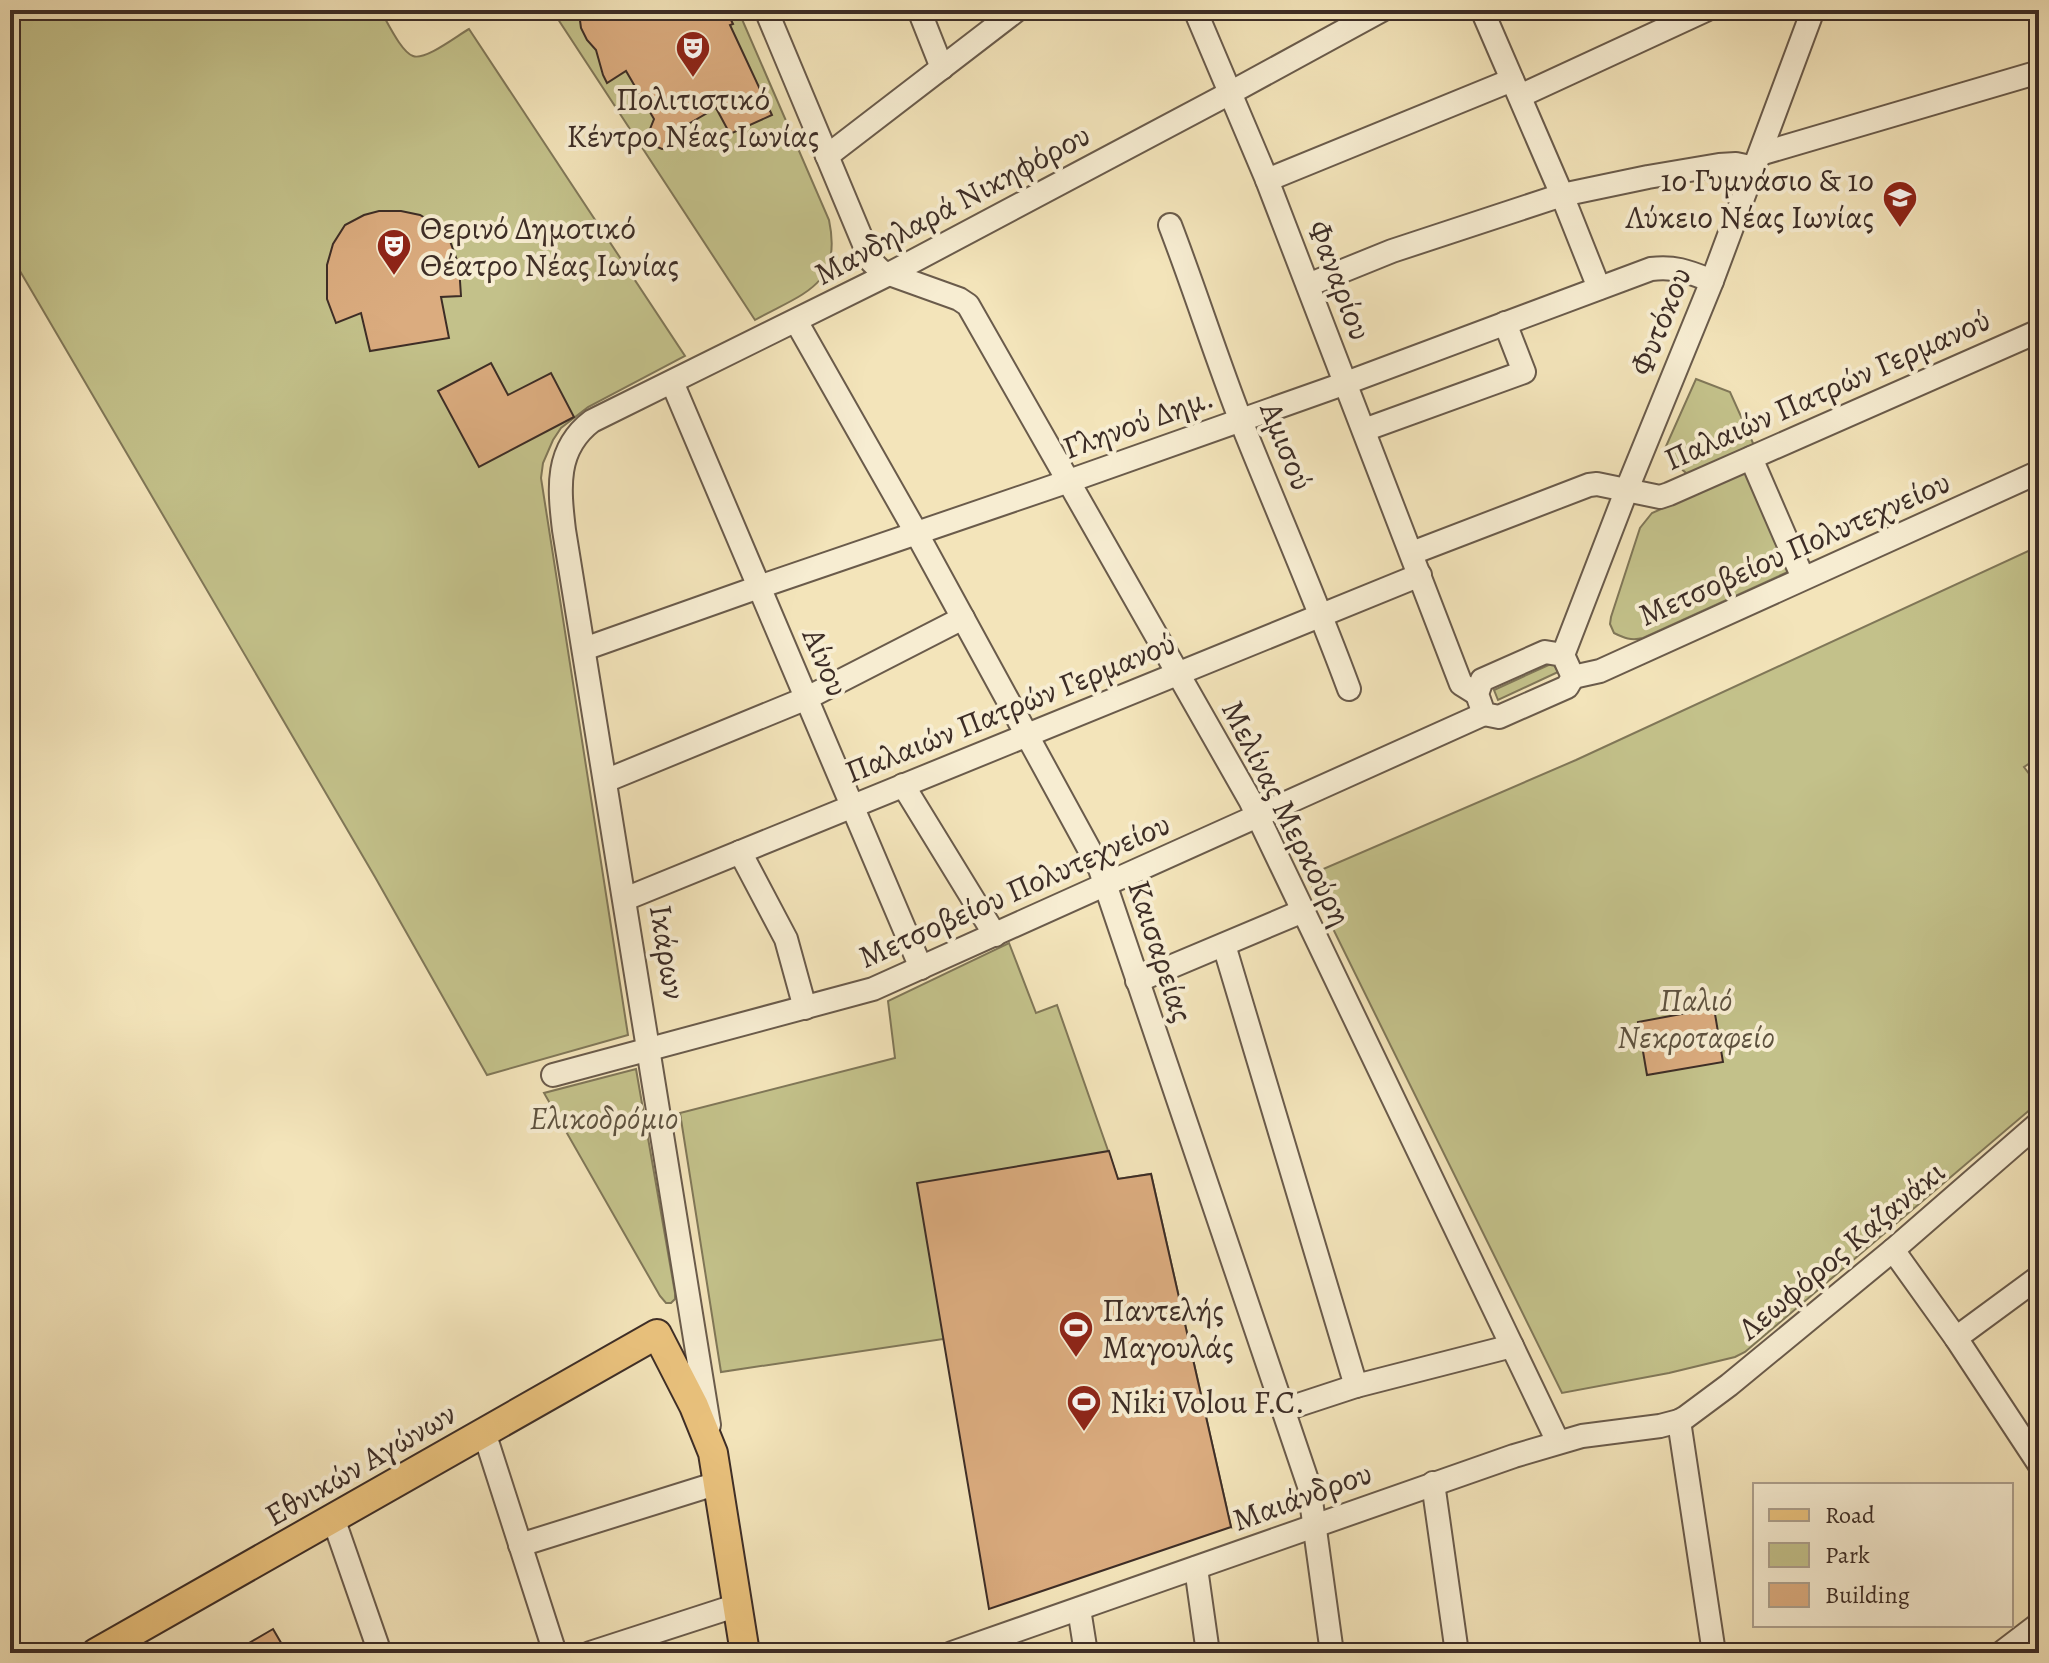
<svg xmlns="http://www.w3.org/2000/svg" width="2049" height="1663" viewBox="0 0 2049 1663" font-family="Alegreya,serif">
  <style>
    .green { fill: #c3c18a; stroke: #807758; stroke-width: 2 }
    .building { fill: #dbac7f; stroke: #3d2d26; stroke-width: 2 }
    .lines { fill: none; stroke-linecap: round; stroke-linejoin: round }
    .minor-casing { stroke: #6a5b4b; stroke-width: 26 }
    .major-casing { stroke: #3d2d26; stroke-width: 32 }
    .minor { stroke: #f7edd2; stroke-width: 22 }
    .major { stroke: #eac27d; stroke-width: 28 }
    .labels { text-anchor: middle; stroke-width: 8; stroke-linejoin: round; paint-order: stroke }
    .poi-label { font-size: 32px; fill: #3d2d26; stroke: #f7edd2; text-anchor: start }
    .street-label { font-size: 32px; fill: #3d2d26; stroke: #f7edd2 }
    .park-label { font-size: 32px; font-style: italic; fill: #5e523f; stroke: #f7edd2 }
  </style>
  <rect width="100%" height="100%" fill="#f3e4ba"/>
  <filter id="stains"><feTurbulence type="fractalNoise" baseFrequency=".0025" numOctaves="4"/><feColorMatrix values="0 0 0 0 .2 0 0 0 0 .09 0 0 0 0 .02 0 0 0 .5 -.17"/></filter>
  <radialGradient id="worn" r=".72"><stop offset=".6" stop-color="#630" stop-opacity="0"/><stop offset="1" stop-color="#630" stop-opacity=".3"/></radialGradient>
  <g class="green">
    <path d="M10,10h370c7,11 21,42 33,46 12,5 45,-21 56,-27l216,327 -97,51 -27,21 -8,12 -10,23 -2,15 87,557 -141,40 -112,-198 -365,-623z"/>
    <path d="M552,10h186l91,210c14,66 -26,73 -74,100z"/>
    <polygon points="1696,379 1730,392 1757,452 1693,479 1663,453"/>
    <path d="M1748,471l42,100 -147,67c-12,3 -19,0 -29,-5l-4,-9 1,-7 29,-89 12,-15z"/>
    <polygon points="2039,546 2039,757 2024,767 2039,787 2039,1102 1745,1352 1735,1357 1669,1373 1562,1393 1307,876 1576,760"/>
    <polygon points="1553,663 1558,672 1498,700 1494,690"/>
    <polygon points="1009,943 1036,1013 1057,1005 1118,1179 1151,1174 1231,1527 943,1339 721,1372 680,1113 895,1058 888,1001"/>
    <polygon points="636,1069 675,1293 675,1299 671,1303 666,1303 660,1296 544,1093"/>
  </g>
  <g class="building">
    <polygon points="586,10 726,10 733,24 730,25 772,115 730,134 716,108 685,126 685,135 681,142 672,148 662,149 655,146 650,129 654,119 626,71 607,83 603,75 596,50 587,40 581,28 579,13"/>
    <polygon points="379,211 401,211 420,215 435,224 450,241 459,266 461,296 441,297 449,338 370,351 361,313 336,323 327,299 327,265 333,244 345,225 364,215"/>
    <polygon points="491,363 508,395 551,373 574,417 479,467 438,391"/>
    <polygon points="1714,1008 1723,1062 1647,1075 1638,1022"/>
    <polygon points="1109,1151 1118,1179 1151,1174 1231,1527 989,1609 917,1183"/>
    <polygon points="273,1629 287,1653 232,1653"/>
  </g>
  <g class="lines">
    <defs>
      <g id="minor">
        <polyline points="766,10 871,261 881,271 959,299 968,305 1250,800 1558,1442"/>
        <polyline points="919,10 942,68"/>
        <polyline points="1195,10 1267,180 1461,684 1477,694"/>
        <polyline points="1482,10 1562,195 1599,288"/>
        <polyline points="1520,96 1706,10"/>
        <polyline points="1760,154 2039,72"/>
        <polyline points="827,156 1017,10"/>
        <polyline points="1267,180 1512,80"/>
        <path d="M1170,225c25,65 46,132 71,196 36,90 75,178 108,268"/>
        <polyline points="1308,285 1392,251 1562,195 1648,177 1719,165 1736,164 1755,168"/>
        <polyline points="796,321 917,534 1100,869 1309,1486 1332,1653"/>
        <polyline points="672,382 921,968"/>
        <polyline points="1364,430 1524,372 1505,323"/>
        <polyline points="1751,458 1803,578"/>
        <polyline points="1412,553 1589,485 1597,484 1660,497 1669,494 2039,331"/>
        <path d="M584,649l175,-62 310,-106 277,-98 305,-114c25,-3 38,3 61,12"/>
        <polygon points="1545,652 1563,655 1573,677 1567,687 1499,717 1484,714 1477,694 1482,680"/>
        <polyline points="1563,655 1627,489 1712,281 1813,10"/>
        <polyline points="1573,677 1600,671 2039,472"/>
        <polyline points="605,781 807,698 963,618"/>
        <polyline points="903,785 995,935"/>
        <polyline points="740,852 786,939 805,1008"/>
        <polyline points="625,899 1420,575"/>
        <polyline points="1224,945 1356,1386"/>
        <polyline points="1137,981 1303,911"/>
        <polyline points="553,1075 873,989 1484,714"/>
        <polyline points="1893,1250 1956,1338 2039,1464"/>
        <polyline points="1956,1338 2039,1277"/>
        <polyline points="1283,1410 1356,1386 1512,1346"/>
        <polyline points="1679,1421 1714,1653"/>
        <path d="M709,1425l-145,-895c-5,-42 -9,-81 28,-109l297,-147 341,-181 152,-83"/>
        <polyline points="484,1432 555,1653"/>
        <polyline points="1433,1483 1457,1653"/>
        <polyline points="333,1518 380,1653"/>
        <polyline points="520,1545 718,1483"/>
        <polyline points="1196,1568 1208,1653"/>
        <polyline points="1079,1609 1086,1653"/>
        <polyline points="590,1653 738,1605"/>
        <polyline points="952,1653 1514,1456 1582,1436 1660,1426 1679,1421 1686,1417 1729,1385 1893,1250 2039,1123"/>
        <polyline points="2001,1653 2039,1624"/>
      </g>
      <polyline id="major" points="96,1653 657,1334 694,1406 713,1453 745,1653"/>
    </defs>
    <use href="#minor" class="minor-casing"/>
    <use href="#major" class="major-casing"/>
    <use href="#minor" class="minor"/>
    <use href="#major" class="major"/>
  </g>
  <defs>
    <symbol id="theatre-pin" viewBox="-11 -11 22 30"><path d="M0 17L-7.5 6A9.5 9.5 0 1 1 7.5 6Z" fill="#8f2418" stroke="#f7edd2"/><path d="M-5-5.5Q0-4 5-5.5V0Q5 5 0 6Q-5 5-5 0ZM-3.3-2.5H-1v1.5H-3.3ZM1-2.5H3.3v1.5H1ZM-2.8 1Q0 5.5 2.8 1Z" fill="#fff"/></symbol>
    <symbol id="school-pin" viewBox="-11 -11 22 30"><path d="M0 17L-7.5 6A9.5 9.5 0 1 1 7.5 6Z" fill="#8f2418" stroke="#f7edd2"/><path d="M0-5L7-2L0 1L-7-2ZM-4 1L0 2.5L4 1V4Q0 6-4 4Z" fill="#fff"/></symbol>
    <symbol id="stadium-pin" viewBox="-11 -11 22 30"><path d="M0 17L-7.5 6A9.5 9.5 0 1 1 7.5 6Z" fill="#8f2418" stroke="#f7edd2"/><path d="M0-5a6.5 5 0 1 0 0 10a6.5 5 0 1 0 0-10ZM-3.5-1.8h7v3.6h-7Z" fill="#fff"/></symbol>
  </defs>
  <g fill-rule="evenodd">
    <use href="#theatre-pin" x="673" y="28" width="40" height="54"/>
    <use href="#school-pin" x="1880" y="178" width="40" height="54"/>
    <use href="#theatre-pin" x="374" y="226" width="40" height="54"/>
    <use href="#stadium-pin" x="1056" y="1308" width="40" height="54"/>
    <use href="#stadium-pin" x="1064" y="1382" width="40" height="54"/>
  </g>
  <g class="labels">
    <g class="poi-label">
      <text x="693" y="110" text-anchor="middle">Πολιτιστικό<tspan x="693" dy="37">Κέντρο Νέας Ιωνίας</tspan></text>
      <text x="1874" y="191" text-anchor="end">1ο Γυμνάσιο &amp; 1ο<tspan x="1874" dy="37">Λύκειο Νέας Ιωνίας</tspan></text>
      <text x="420" y="239">Θερινό Δημοτικό<tspan x="420" dy="37">Θέατρο Νέας Ιωνίας</tspan></text>
      <text x="1102" y="1321">Παντελής<tspan x="1102" dy="37">Μαγουλάς</tspan></text>
      <text x="1110" y="1413">Niki Volou F.C.</text>
    </g>
    <g class="street-label">
      <text transform="translate(952 204) rotate(-28)" y="11">Μανδηλαρά Νικηφόρου</text>
      <text transform="translate(1340 280) rotate(69)" y="11">Φαναρίου</text>
      <text transform="translate(1660 321) rotate(-68)" y="11">Φυτόκου</text>
      <text transform="translate(1827 389) rotate(-24)" y="11">Παλαιών Πατρών Γερμανού</text>
      <text transform="translate(1138 422) rotate(-20)" y="11">Γληνού Δημ.</text>
      <text transform="translate(1287 446) rotate(68)" y="11">Αμισού</text>
      <text transform="translate(1794 548) rotate(-24)" y="11">Μετσοβείου Πολυτεχνείου</text>
      <text transform="translate(826 662) rotate(67)" y="11">Αίνου</text>
      <text transform="translate(1010 707) rotate(-22)" y="11">Παλαιών Πατρών Γερμανού</text>
      <text transform="translate(1287 813) rotate(63)" y="11">Μελίνας Μερκούρη</text>
      <text transform="translate(1014 890) rotate(-24)" y="11">Μετσοβείου Πολυτεχνείου</text>
      <text transform="translate(1161 951) rotate(72)" y="11">Καισαρείας</text>
      <text transform="translate(668 952) rotate(81)" y="11">Ικάρων</text>
      <text transform="translate(1841 1250) rotate(-40)" y="11">Λεωφόρος Καζανάκι</text>
      <text transform="translate(360 1464) rotate(-30)" y="11">Εθνικών Αγώνων</text>
      <text transform="translate(1302 1496) rotate(-20)" y="11">Μαιάνδρου</text>
    </g>
    <g class="park-label">
      <text x="1696" y="1011">Παλιό<tspan x="1696" dy="37">Νεκροταφείο</tspan></text>
      <text x="604" y="1129">Ελικοδρόμιο</text>
    </g>
  </g>
  <rect width="2049" height="1663" fill="none" stroke="#f3e4ba" stroke-width="40"/>
  <rect x="12" y="12" width="2025" height="1639" fill="none" stroke="#3d2d26" stroke-width="4"/>
  <rect x="20" y="20" width="2009" height="1623" fill="none" stroke="#3d2d26" stroke-width="2"/>
  <rect x="1753" y="1483" width="260" height="144" fill="#f7edd2" stroke="#ada08d" stroke-width="2"/>
  <rect x="1769" y="1509" width="40" height="12" fill="#eac27d" stroke="#ada08d" stroke-width="2"/>
  <text x="1825" y="1523" font-size="24" fill="#3d2d26">Road</text>
  <rect x="1769" y="1543" width="40" height="24" fill="#c3c18a" stroke="#ada08d" stroke-width="2"/>
  <text x="1825" y="1563" font-size="24" fill="#3d2d26">Park</text>
  <rect x="1769" y="1583" width="40" height="24" fill="#dbac7f" stroke="#ada08d" stroke-width="2"/>
  <text x="1825" y="1603" font-size="24" fill="#3d2d26">Building</text>
  <rect width="100%" height="100%" filter="url(#stains)"/>
  <rect width="100%" height="100%" fill="url(#worn)"/>
</svg>
